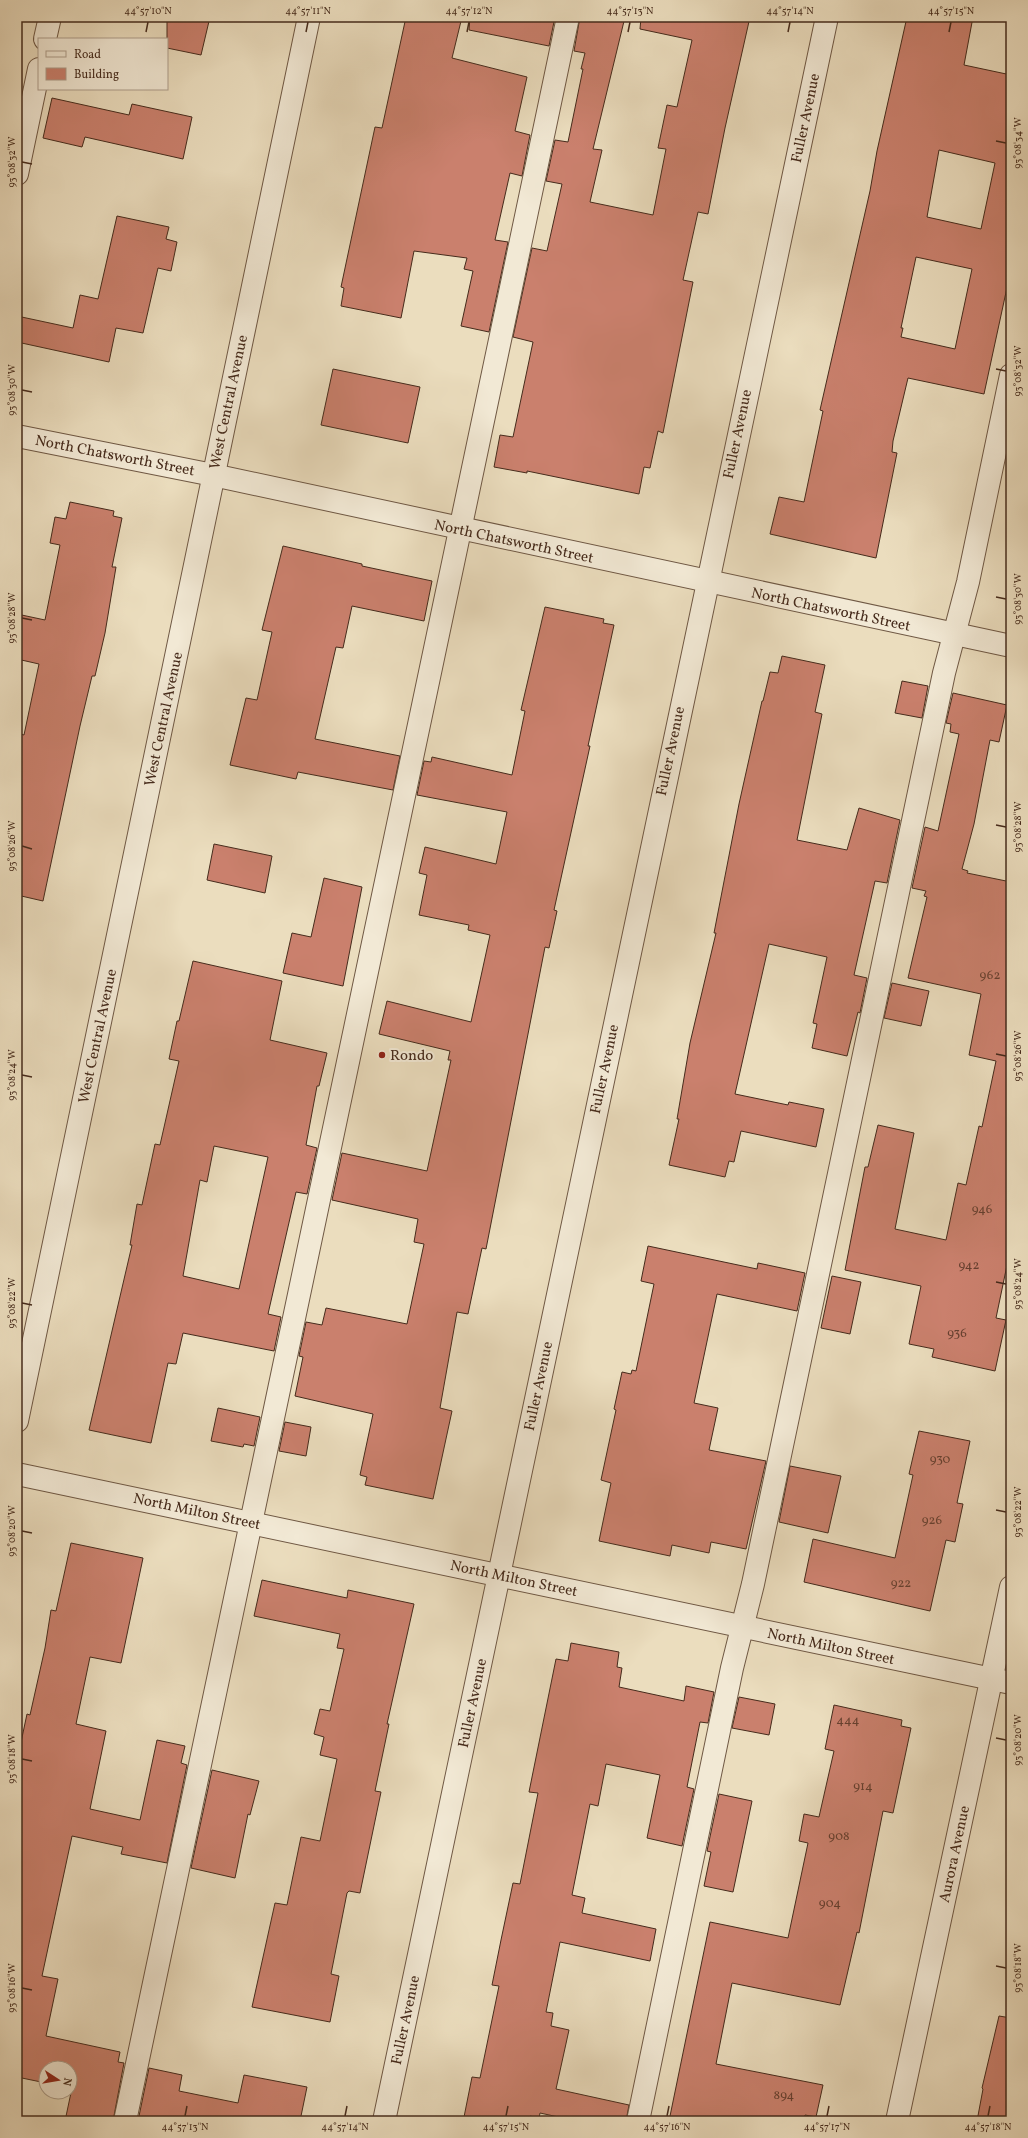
<svg xmlns="http://www.w3.org/2000/svg" width="1028" height="2138" viewBox="0 0 1028 2138" font-family="Vollkorn,serif">
  <style>
    .building { fill: #ca806d; stroke: #462b1c; fill-rule: evenodd }
    .lines { fill: none; stroke-linecap: round; stroke-linejoin: round }
    .minor-casing { stroke: #6f5844; stroke-width: 24 }
    .minor { stroke: #f2e9d5; stroke-width: 22 }
    .ticks { fill: none; stroke: #462b1c; stroke-width: 1.5 }
    .poi-dot { fill: #8f2418; stroke: #f2e9d5; stroke-width: 1.5 }
    .labels { text-anchor: middle; stroke-width: 4; stroke-linejoin: round; paint-order: stroke }
    .number-label { font-size: 13px; fill: #674030 }
    .street-label { font-size: 15px; fill: #462b1c; stroke: #f2e9d5 }
    .poi-label { font-size: 15px; fill: #462b1c; stroke: #f2e9d5; text-anchor: start }
    .neatline { fill: none; stroke: #462b1c; stroke-width: 1.5 }
    .ticks-label { font-size: 10px; text-anchor: middle; fill: #462b1c }
  </style>
  <rect width="100%" height="100%" fill="#ebddbe"/>
  <filter id="stains"><feTurbulence type="fractalNoise" baseFrequency=".005" numOctaves="4"/><feColorMatrix values="0 0 0 0 .2 0 0 0 0 .09 0 0 0 0 .02 0 0 0 .5 -.17"/></filter>
  <radialGradient id="worn" r=".72"><stop offset=".6" stop-color="#630" stop-opacity="0"/><stop offset="1" stop-color="#630" stop-opacity=".3"/></radialGradient>
  <g class="building">
    <polygon points="167,17 210,17 201,55 167,48"/>
    <polygon points="406,17 462,17 452,58 527,77 515,131 530,135 522,176 510,173 495,240 508,242 489,332 461,326 473,271 464,269 467,258 414,251 401,318 341,306 344,288 341,287 375,127 382,128"/>
    <polygon points="470,17 555,17 549,46 469,30"/>
    <polygon points="580,17 625,17 593,149 602,150 590,202 653,215 666,149 658,148 667,105 677,107 692,40 640,29 641,17 750,17 725,128 708,214 698,212 683,280 693,282 663,433 658,431 650,468 644,467 639,494 527,471 527,473 494,467 500,435 513,437 533,342 513,337 532,248 547,251 562,184 546,181 555,140 568,142 583,69 581,69 585,53 574,51"/>
    <path d="M907,17h66l-9,48 47,10v194l-27,125 -76,-16 -15,63 -1,11 5,1 -21,105 -106,-24 9,-37 25,5 19,-91 -3,-1 50,-219 7,-40zM939,150l56,13 -14,66 -54,-12zM916,257l56,12 -17,80 -54,-12 2,-9h-2z"/>
    <polygon points="52,98 129,115 132,104 192,117 183,159 85,137 82,147 43,138"/>
    <polygon points="117,216 169,227 166,239 177,242 171,271 158,268 143,333 116,328 109,362 17,342 17,316 73,328 80,295 98,299"/>
    <polygon points="333,369 420,387 408,443 321,425"/>
    <polygon points="70,502 114,511 113,516 122,518 112,567 116,567 105,633 95,676 92,676 80,726 43,901 17,895 17,733 24,735 39,664 17,659 17,614 45,620 60,545 50,543 55,517 66,519"/>
    <polygon points="283,546 362,564 362,566 432,581 424,621 352,606 343,648 336,647 315,739 400,756 393,790 298,772 296,779 230,765 246,698 257,700 272,632 262,630"/>
    <polygon points="545,607 604,619 603,623 614,625 588,746 590,746 554,910 557,911 549,948 545,947 486,1249 482,1248 468,1314 457,1312 440,1408 452,1411 433,1499 365,1485 367,1477 360,1475 373,1414 295,1396 303,1357 299,1356 306,1322 322,1325 326,1308 407,1324 424,1244 414,1242 418,1219 332,1200 342,1153 427,1171 451,1060 448,1060 450,1051 379,1034 387,1001 471,1022 490,935 468,930 469,925 419,915 427,875 419,873 425,847 496,864 507,812 417,795 424,761 431,762 432,757 512,775 525,711 521,710"/>
    <polygon points="782,656 825,665 815,712 822,714 797,840 847,850 859,808 900,820 887,883 875,881 854,975 867,978 860,1013 858,1012 847,1056 812,1048 817,1024 813,1023 827,957 769,944 735,1094 788,1105 789,1102 824,1109 816,1147 741,1131 734,1162 729,1161 725,1177 669,1165 679,1119 677,1119 690,1043 716,933 714,933 739,804 762,701 763,701 770,672 778,673"/>
    <polygon points="902,681 928,686 922,718 895,713"/>
    <polygon points="953,693 1007,705 999,742 990,740 974,824 962,869 968,871 967,873 1011,882 1011,1246 996,1318 1006,1320 995,1371 932,1357 934,1349 909,1344 921,1286 845,1270 865,1167 868,1167 878,1125 914,1133 895,1229 946,1240 958,1183 966,1185 979,1126 982,1127 996,1061 969,1055 981,994 908,978 927,897 924,896 926,891 912,888 925,827 938,831 959,734 950,732 951,724 946,723"/>
    <polygon points="214,844 272,856 265,893 207,880"/>
    <polygon points="324,878 362,887 343,986 283,973 292,933 311,937"/>
    <path d="M193,961l89,20 -12,59 57,13 -8,33h-2l-11,59 11,3 -10,46 -11,-2 -28,122 13,3 -7,34 -91,-18 -7,31 -8,-1 -17,80 -62,-13 43,-185h-2l7,-41 5,1 13,-61 5,1 19,-84 -10,-2 8,-38h2zM214,1146l54,11 -29,132 -56,-13 17,-96 7,2z"/>
    <polygon points="892,983 929,991 921,1026 884,1018"/>
    <polygon points="648,1246 757,1269 758,1263 805,1273 797,1311 717,1294 694,1403 718,1408 709,1450 766,1461 746,1549 711,1542 709,1553 672,1545 670,1556 599,1541 611,1483 601,1480 616,1410 614,1409 622,1372 631,1374 632,1370 636,1371 654,1284 641,1281"/>
    <polygon points="832,1276 861,1282 850,1334 821,1328"/>
    <polygon points="218,1408 260,1417 254,1446 244,1444 243,1447 211,1441"/>
    <polygon points="285,1422 311,1427 306,1456 279,1451"/>
    <polygon points="919,1431 970,1441 957,1503 963,1504 955,1542 946,1540 930,1611 804,1582 813,1539 895,1558 913,1475 909,1474"/>
    <polygon points="790,1466 841,1476 828,1533 779,1522"/>
    <polygon points="71,1543 143,1558 121,1663 90,1657 76,1724 106,1731 90,1809 140,1820 157,1740 185,1746 181,1763 187,1765 167,1863 121,1854 123,1847 72,1836 42,1976 58,1979 46,2036 120,2052 118,2062 124,2063 113,2121 65,2121 72,2088 70,2088 70,2068 46,2068 46,2083 17,2077 17,1761 27,1714 30,1715 45,1648 51,1610 56,1611"/>
    <polygon points="262,1580 347,1598 348,1590 414,1604 387,1724 389,1724 375,1791 381,1792 360,1893 349,1891 347,1893 331,1974 339,1976 330,2022 252,2007 275,1903 287,1905 301,1837 320,1841 337,1759 320,1755 324,1737 314,1734 320,1709 330,1711 344,1649 337,1648 340,1634 254,1616"/>
    <polygon points="571,1643 619,1652 617,1667 622,1668 619,1687 684,1701 686,1686 714,1692 708,1723 700,1722 687,1787 694,1789 682,1846 647,1838 660,1775 606,1764 598,1806 590,1804 572,1895 585,1898 582,1913 656,1929 650,1961 560,1942 546,2012 553,2013 551,2026 569,2030 556,2089 629,2105 626,2121 577,2121 540,2113 539,2118 530,2116 529,2121 484,2121 464,2117 472,2077 480,2078 499,1986 492,1985 501,1940 513,1883 520,1884 538,1793 529,1792 556,1659 568,1661"/>
    <polygon points="739,1697 775,1704 769,1735 732,1728"/>
    <polygon points="834,1705 902,1720 901,1726 911,1728 893,1813 883,1811 859,1933 857,1932 840,2005 732,1983 716,2064 823,2085 816,2117 805,2115 804,2121 669,2121 710,1922 788,1938 808,1843 799,1841 804,1814 819,1817 834,1751 825,1749"/>
    <polygon points="212,1770 259,1781 250,1815 248,1814 235,1878 191,1868"/>
    <polygon points="719,1794 752,1801 733,1892 704,1886 711,1852 707,1851"/>
    <polygon points="999,2016 1011,2018 1011,2121 977,2121 983,2089 982,2088"/>
    <polygon points="149,2068 182,2075 179,2091 238,2103 244,2075 307,2087 300,2121 138,2121"/>
  </g>
  <g class="lines">
    <defs>
      <g id="minor">
        <polyline points="45,39 50,17"/>
        <polyline points="17,174 39,69"/>
        <polyline points="17,436 213,475 1011,646"/>
        <polyline points="17,1421 309,17"/>
        <polyline points="17,1474 1011,1683"/>
        <polyline points="125,2121 568,17"/>
        <path d="M384,2121c149,-701 292,-1403 443,-2104"/>
        <polyline points="638,2121 732,1668 753,1584 944,673 968,582 1011,375"/>
        <polyline points="897,2121 1011,1587"/>
      </g>
    </defs>
    <use href="#minor" class="minor-casing"/>
    <use href="#minor" class="minor"/>
  </g>
  <path class="ticks" d="M146,32l2,-10M306,32l2,-10M467,32l2,-10M628,32l2,-10M788,32l2,-10M949,32l2,-10M996,141l10,2M22,162l10,2M996,369l10,2M22,390l10,2M996,597l10,2M22,618l10,2M996,825l10,2M22,846l10,3M996,1054l10,2M22,1075l10,2M996,1282l10,2M22,1303l10,2M996,1510l10,2M22,1531l10,2M996,1738l10,2M22,1759l10,2M996,1966l10,2M22,1988l10,2M185,2116l2,-10M345,2116l2,-10M506,2116l2,-10M667,2116l2,-10M827,2116l2,-10M988,2116l2,-10"/>
  <circle class="poi-dot" cx="382" cy="1055" r="4"/>
  <g class="labels">
    <g class="number-label">
      <text x="990" y="979">962</text>
      <text x="982" y="1213">946</text>
      <text x="969" y="1269">942</text>
      <text x="957" y="1337">936</text>
      <text x="940" y="1463">930</text>
      <text x="932" y="1524">926</text>
      <text x="901" y="1587">922</text>
      <text x="848" y="1724">444</text>
      <text x="863" y="1790">914</text>
      <text x="839" y="1840">908</text>
      <text x="830" y="1907">904</text>
      <text x="784" y="2099">894</text>
    </g>
    <g class="street-label">
      <text transform="translate(805 118) rotate(-78)" y="5">Fuller Avenue</text>
      <text transform="translate(228 402) rotate(-78)" y="5">West Central Avenue</text>
      <text transform="translate(737 434) rotate(-78)" y="5">Fuller Avenue</text>
      <text transform="translate(115 455) rotate(11)" y="5">North Chatsworth Street</text>
      <text transform="translate(514 541) rotate(12)" y="5">North Chatsworth Street</text>
      <text transform="translate(831 609) rotate(12)" y="5">North Chatsworth Street</text>
      <text transform="translate(163 719) rotate(-78)" y="5">West Central Avenue</text>
      <text transform="translate(670 751) rotate(-78)" y="5">Fuller Avenue</text>
      <text transform="translate(97 1036) rotate(-78)" y="5">West Central Avenue</text>
      <text transform="translate(604 1069) rotate(-78)" y="5">Fuller Avenue</text>
      <text transform="translate(538 1386) rotate(-78)" y="5">Fuller Avenue</text>
      <text transform="translate(197 1511) rotate(12)" y="5">North Milton Street</text>
      <text transform="translate(514 1578) rotate(12)" y="5">North Milton Street</text>
      <text transform="translate(831 1646) rotate(12)" y="5">North Milton Street</text>
      <text transform="translate(472 1703) rotate(-78)" y="5">Fuller Avenue</text>
      <text transform="translate(954 1854) rotate(-78)" y="5">Aurora Avenue</text>
      <text transform="translate(405 2020) rotate(-78)" y="5">Fuller Avenue</text>
    </g>
    <g class="poi-label">
      <text x="390" y="1060">Rondo</text>
    </g>
  </g>
  <rect width="1028" height="2138" fill="none" stroke="#ebddbe" stroke-width="44"/>
  <rect x="38" y="38" width="130" height="52" fill="#f2e9d5" stroke="#ad9d8b"/>
  <rect x="46" y="51" width="20" height="6" fill="#f2e9d5" stroke="#ad9d8b"/>
  <text x="74" y="58" font-size="12" fill="#462b1c">Road</text>
  <rect x="46" y="68" width="20" height="12" fill="#ca806d" stroke="#ad9d8b"/>
  <text x="74" y="78" font-size="12" fill="#462b1c">Building</text>
  <g transform="translate(58 2080) rotate(102)"><circle r="19" fill="#f2e9d5" stroke="#ad9d8b"/>
  <path d="M0-3L7 15L0 10L-7 15Z" fill="#8f2418"/>
  <text y="-6" font-size="11" font-weight="bold" text-anchor="middle" fill="#462b1c">N</text>
  </g>
  <rect x="22" y="22" width="984" height="2094" class="neatline"/>
  <g class="ticks-label">
    <text x="148" y="14">44°57'10"N</text>
    <text x="308" y="14">44°57'11"N</text>
    <text x="469" y="14">44°57'12"N</text>
    <text x="630" y="14">44°57'13"N</text>
    <text x="790" y="14">44°57'14"N</text>
    <text x="951" y="14">44°57'15"N</text>
    <text transform="translate(1017 143) rotate(-90)" y="4">93°08'34"W</text>
    <text transform="translate(11 162) rotate(-90)" y="4">93°08'32"W</text>
    <text transform="translate(1017 371) rotate(-90)" y="4">93°08'32"W</text>
    <text transform="translate(11 390) rotate(-90)" y="4">93°08'30"W</text>
    <text transform="translate(1017 599) rotate(-90)" y="4">93°08'30"W</text>
    <text transform="translate(11 618) rotate(-90)" y="4">93°08'28"W</text>
    <text transform="translate(1017 827) rotate(-90)" y="4">93°08'28"W</text>
    <text transform="translate(11 846) rotate(-90)" y="4">93°08'26"W</text>
    <text transform="translate(1017 1056) rotate(-90)" y="4">93°08'26"W</text>
    <text transform="translate(11 1075) rotate(-90)" y="4">93°08'24"W</text>
    <text transform="translate(1017 1284) rotate(-90)" y="4">93°08'24"W</text>
    <text transform="translate(11 1303) rotate(-90)" y="4">93°08'22"W</text>
    <text transform="translate(1017 1512) rotate(-90)" y="4">93°08'22"W</text>
    <text transform="translate(11 1531) rotate(-90)" y="4">93°08'20"W</text>
    <text transform="translate(1017 1740) rotate(-90)" y="4">93°08'20"W</text>
    <text transform="translate(11 1759) rotate(-90)" y="4">93°08'18"W</text>
    <text transform="translate(1017 1968) rotate(-90)" y="4">93°08'18"W</text>
    <text transform="translate(11 1988) rotate(-90)" y="4">93°08'16"W</text>
    <text x="185" y="2130">44°57'13"N</text>
    <text x="345" y="2130">44°57'14"N</text>
    <text x="506" y="2130">44°57'15"N</text>
    <text x="667" y="2130">44°57'16"N</text>
    <text x="827" y="2130">44°57'17"N</text>
    <text x="988" y="2130">44°57'18"N</text>
  </g>
  <rect width="100%" height="100%" filter="url(#stains)"/>
  <rect width="100%" height="100%" fill="url(#worn)"/>
</svg>
